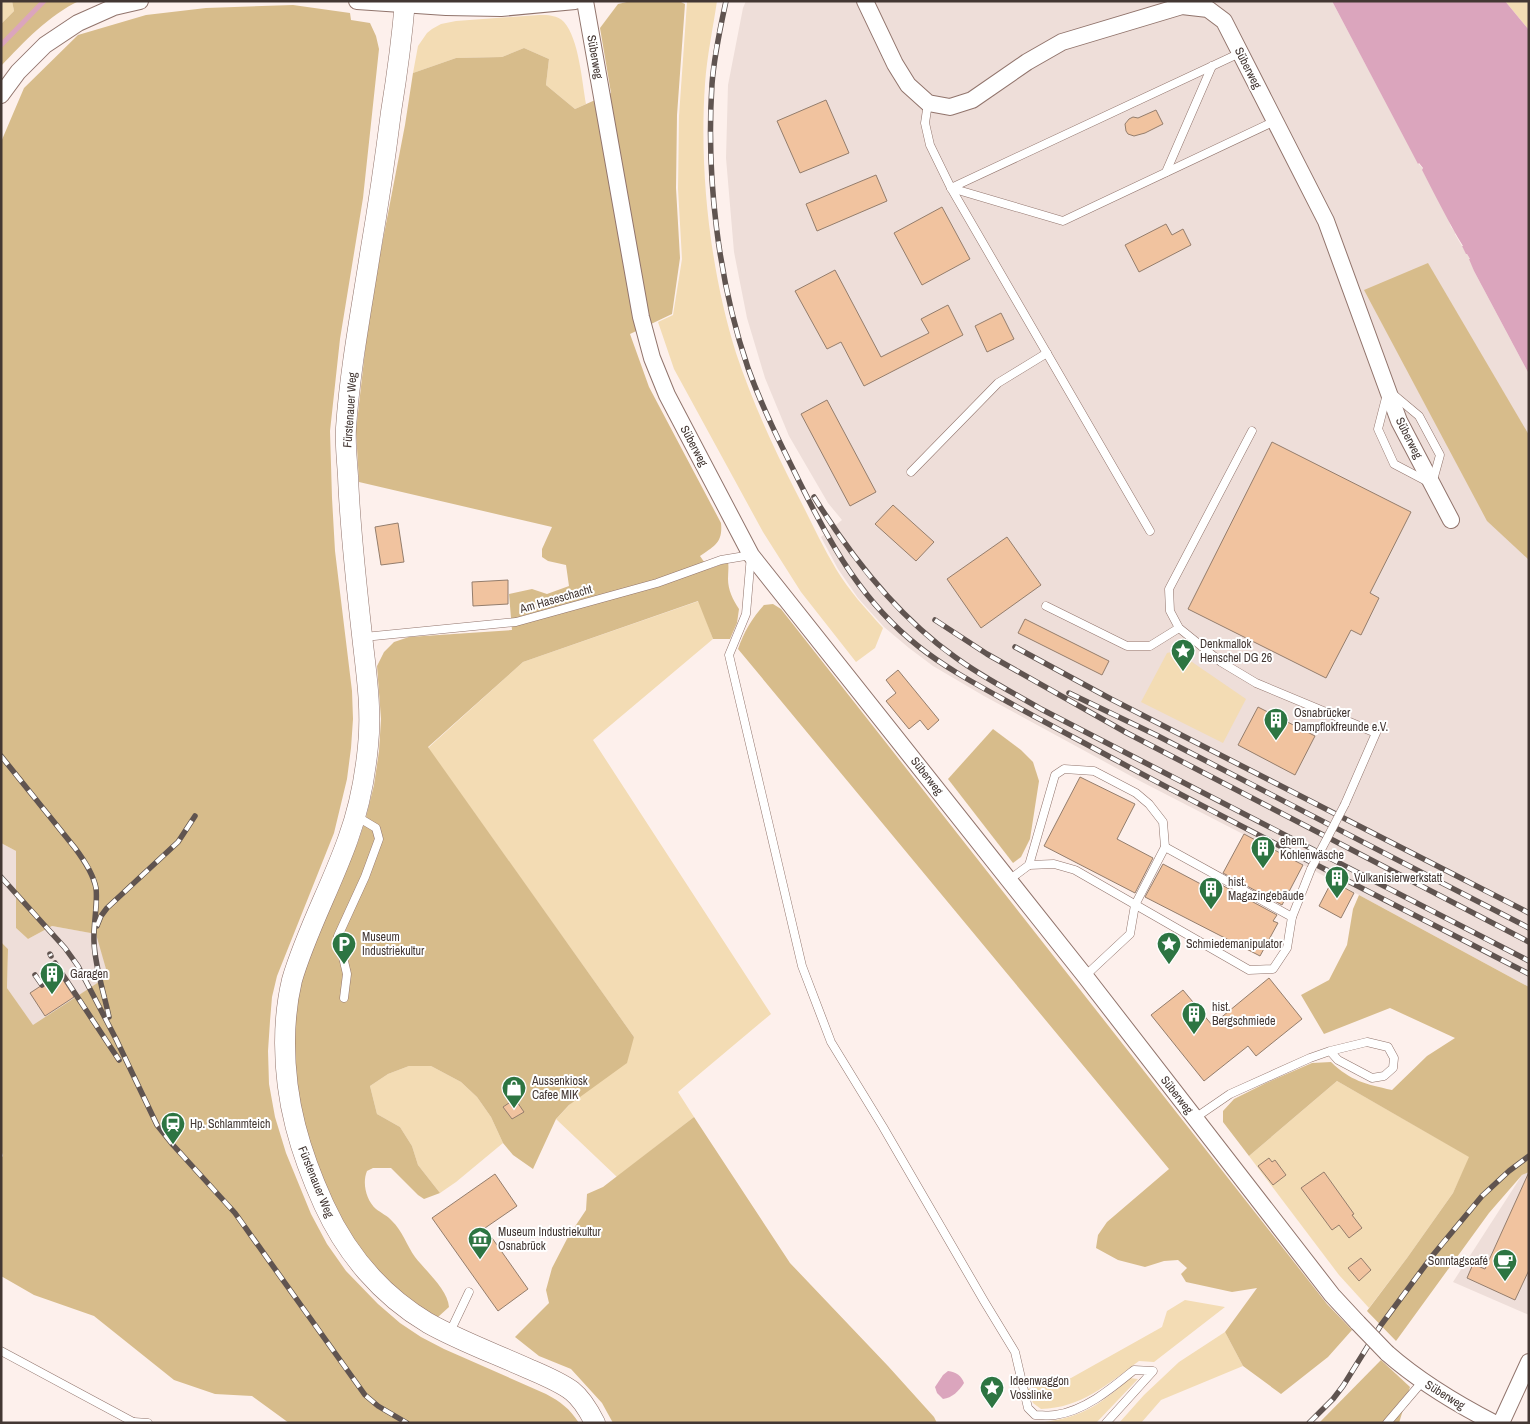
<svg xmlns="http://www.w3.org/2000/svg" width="1530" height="1424" viewBox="0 0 1530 1424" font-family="'Archivo Narrow',sans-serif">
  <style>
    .built { fill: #eeded9 }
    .green { fill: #f3dcb4 }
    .forest { fill: #d7bc8b }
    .water { fill: #dba5bd }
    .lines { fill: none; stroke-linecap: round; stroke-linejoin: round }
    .stream { stroke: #dba5bd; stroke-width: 5 }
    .building { fill: #f1c39f; stroke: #947d6c }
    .service-casing { stroke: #91746c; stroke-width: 9 }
    .minor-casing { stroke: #91746c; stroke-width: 18 }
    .tertiary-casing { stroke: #91746c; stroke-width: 21 }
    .service { stroke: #fff; stroke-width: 8 }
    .minor { stroke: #fff; stroke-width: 16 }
    .tertiary { stroke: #fff; stroke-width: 20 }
    .rail-casing { stroke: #605450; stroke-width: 5.5 }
    .rail { stroke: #fff; stroke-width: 4; stroke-dasharray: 11; stroke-linecap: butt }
    .service-bridge-casing { stroke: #91746c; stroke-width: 9; stroke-linecap: butt }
    .minor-bridge-casing { stroke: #91746c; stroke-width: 18; stroke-linecap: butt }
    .service-bridge { stroke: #fff; stroke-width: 8 }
    .minor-bridge { stroke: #fff; stroke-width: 16 }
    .labels { text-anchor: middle; stroke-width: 4; stroke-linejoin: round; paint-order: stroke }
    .street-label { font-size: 12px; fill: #433733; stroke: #fff }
    .poi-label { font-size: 12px; fill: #433733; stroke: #fff; text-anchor: start }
  </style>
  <rect width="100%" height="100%" fill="#fdf0ec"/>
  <g class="built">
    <polygon points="746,1 1332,1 1418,163 1423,169 1422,170 1447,215 1451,227 1456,233 1455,234 1459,241 1470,259 1474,271 1529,374 1529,987 1311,869 1140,781 984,696 933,666 909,648 884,627 858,598 838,569 821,537 842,520 828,503 789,436 765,378 747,318 734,252 726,158 728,85 743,8"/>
    <polygon points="1,843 16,851 16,928 28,939 52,926 97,934 108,976 33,1026 7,988 8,949 1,942"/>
    <polygon points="1529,1172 1529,1315 1453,1282 1522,1175"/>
  </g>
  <g class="green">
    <polygon points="1,1 12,1 14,11 1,24"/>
    <path d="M685,1h32c-4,27 -10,55 -12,83 -6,86 5,186 31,269 16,48 37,94 60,139 13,25 25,52 40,77 13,22 30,40 47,59l-8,20 -19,14 -55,-70 -38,-60 -89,-163 -16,-47 15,-7 9,-56 -4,-70 1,-73 8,-114z"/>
    <polygon points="1505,1 1529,1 1529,30"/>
    <path d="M539,15c8,0 19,0 25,7 15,17 18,60 22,82l-11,5 -29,-24 3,-26 -25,-11 -22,9 -46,1 -43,15 5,-27 9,-13 5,-4 9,-5 15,-3z"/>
    <polygon points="699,601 713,639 593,740 771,1014 678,1092 694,1117 617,1177 556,1119 634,1037 428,748 523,662"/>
    <polygon points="1176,651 1246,699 1223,743 1141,702 1167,653"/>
    <polygon points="409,1066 431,1066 461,1082 477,1097 491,1117 503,1143 456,1182 440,1193 418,1165 412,1146 400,1127 377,1114 370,1086 388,1074"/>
    <polygon points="1337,1081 1470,1157 1453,1193 1407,1258 1369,1308 1339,1275 1249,1156"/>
    <path d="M1185,1300l40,7 -71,55 -15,-1c-31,23 -58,47 -98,48l-8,-6 -6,-14 44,-11 91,-51 5,-16z"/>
    <polygon points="1225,1332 1243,1366 1161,1400 1141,1423 1119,1423 1144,1395 1179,1362"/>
    <path d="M1130,1378l8,1 -42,44h-59c43,-5 61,-16 93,-45z"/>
  </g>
  <g class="forest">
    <path d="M12,1h67c-30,14 -55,41 -78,65v-42l13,-13z"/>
    <path d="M631,1h48l6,3 -8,111 -1,73 4,70 -8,56 -42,20 19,53 72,136c2,20 -7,23 -21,33l9,13 19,-7c1,6 0,11 0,17 0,11 5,21 11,30l-2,14 -7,16h-17l-15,-38 -175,61 -95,85 206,290 -7,26 -58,42 -13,14 -23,50 -20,-14 -10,-12 -12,-26 -14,-20 -16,-15 -30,-16h-22l-21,8 -18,12 7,28 23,13 12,19 6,19 22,28 -16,6 -6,-4 -27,-27h-18l-6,3c-5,12 -1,29 9,38 5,4 12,7 16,12 10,9 15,25 23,36 10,13 33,33 34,50l-11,10 -24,-14 -20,-17 -19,-18 -28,-36 -27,-58 -20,-60 -7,-63 4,-48 4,-21 22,-59 35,-81 7,-21 9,-36 5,-34 2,-32 -4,-53 7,-14 10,-10 15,-5 103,-7 -3,-36 23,-5 15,5 22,-8 -3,-21 -18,-4 -6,-4v-8l10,-22 -193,-45 -3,-51 10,-89 14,-87 25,-130 8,-52 43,-15 46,-1 22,-9 25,11 -3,26 29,24 36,-16 -11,-65 18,-24z"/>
    <path d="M293,5l57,8 1,7 19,3 6,13 3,13 -16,149 -23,141 -10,92 2,67 3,53 17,140 1,28 -2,29 -4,31 -13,54 -57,143 -5,21 -2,24 -2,30 1,33 6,33 11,36 25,61 16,30 19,27 32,33 22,19 21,14 23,12 102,45c15,8 23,14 33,29h-290l-37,-27 -37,-2 -41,-14 -80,-64 -60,-21 -33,-19v-118l2,-2 -2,-6v-208l7,7 -1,39 26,37 75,-49 -12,-42 -44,-8 -24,13 -12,-11v-77l-15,-8v-701l23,-54 54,-53 68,-20 60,-7z"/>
    <polygon points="1428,263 1529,435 1529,560 1487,521 1364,290"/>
    <path d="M773,604l8,5 546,695 25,26 -24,27 -47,37 -38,-28 -18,-34 32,-44 -25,4 -46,-10 -5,-8 6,-6 -9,-8 -14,1 -19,6 -27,-7 -22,-12 2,-13 9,-13 62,-53 -431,-520c6,-17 14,-31 26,-44z"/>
    <polygon points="993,729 1021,750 1033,762 1039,781 1030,839 1021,857 1013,863 948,779"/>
    <path d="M1359,895l170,92v185l-7,3 -33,38 -93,128 -29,-30 40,-53 46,-65 16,-36 -132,-76 -88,75 -26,-34v-11l11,-12 32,-16 46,-20 19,-1c20,19 34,22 61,28l35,-34 28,-18 -65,-30 -66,26 -23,-39 28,-15 18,-35 6,-36z"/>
    <polygon points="694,1117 790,1263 888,1366 934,1417 937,1423 613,1423 602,1403 571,1369 539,1356 515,1337 549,1303 546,1290 552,1268 568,1237 586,1210 587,1194 603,1187"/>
    <polygon points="1381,1360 1410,1387 1399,1423 1319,1423"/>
  </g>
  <g class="water">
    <path d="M1332,1h173l24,29v344l-55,-103 -5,-12h1l-3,-5h-1l-4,-8h1c-14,-23 -28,-51 -41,-76l1,-2 -4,-5 -1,1z"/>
    <path d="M948,1371c8,1 13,4 16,12 -5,8 -12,15 -21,16l-6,-6 -2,-6 8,-12z"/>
  </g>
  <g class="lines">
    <polyline class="stream" points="1,45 44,1"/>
  </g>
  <g class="building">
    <polygon points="826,100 849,153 800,173 777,121"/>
    <polygon points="1156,110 1163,124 1145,133 1134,136 1128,134 1126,131 1125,124 1129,119 1133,117 1138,118"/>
    <polygon points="876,175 887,201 817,231 806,204"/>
    <polygon points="942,207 970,259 922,285 894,233"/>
    <polygon points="1166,224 1172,235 1183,229 1191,245 1139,272 1125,245"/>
    <polygon points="835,270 881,357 929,333 921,319 948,305 963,335 864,386 841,342 827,349 795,291"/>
    <polygon points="1001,313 1014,339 987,352 975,326"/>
    <polygon points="827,400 876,492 850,506 801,414"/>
    <polygon points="1272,442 1411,512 1370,593 1379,598 1361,635 1351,630 1326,678 1188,609"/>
    <polygon points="893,505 934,542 916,561 875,524"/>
    <polygon points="398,523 404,562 381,565 375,527"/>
    <polygon points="1007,537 1041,585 981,628 947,579"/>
    <polygon points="508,580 508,604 473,606 472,582"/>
    <polygon points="1025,619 1109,661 1102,675 1018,633"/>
    <polygon points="898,670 939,720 928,730 920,720 909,729 886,701 896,693 886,680"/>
    <polygon points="1258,707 1315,736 1295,775 1238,745"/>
    <polygon points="1080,777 1135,804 1117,839 1153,858 1135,893 1044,846"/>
    <polygon points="1244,834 1303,865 1282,905 1223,873"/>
    <polygon points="1163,864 1214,891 1218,883 1277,915 1273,921 1278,923 1260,956 1145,897"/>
    <polygon points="1332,881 1354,893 1341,918 1319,906"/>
    <polygon points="59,974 74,997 45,1016 30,993"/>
    <polygon points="1269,978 1302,1019 1256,1056 1248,1046 1204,1081 1151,1015 1183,990 1212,1025"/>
    <polygon points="515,1099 524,1112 512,1119 503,1107"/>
    <polygon points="1269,1158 1272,1162 1275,1160 1286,1175 1273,1185 1258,1166"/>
    <polygon points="1324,1172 1354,1214 1352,1215 1362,1228 1349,1238 1339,1225 1332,1230 1301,1188"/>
    <polygon points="1529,1172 1529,1270 1515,1300 1467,1278 1473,1264 1485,1269"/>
    <polygon points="495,1174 517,1206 485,1228 528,1289 498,1311 432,1218"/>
    <polygon points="1361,1258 1371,1270 1359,1281 1348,1268"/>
  </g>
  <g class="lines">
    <defs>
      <g id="service">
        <polyline points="928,103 925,123 930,145 951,188 1240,53"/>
        <polyline points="1166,172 1212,66"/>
        <polyline points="951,188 1150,531"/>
        <polyline points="951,188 1063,221 1275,121"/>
        <polygon points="1388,390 1419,416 1440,455 1432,484 1394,464 1378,429"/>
        <polyline points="1252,431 1169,589 1170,611 1179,628 1221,662 1256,683 1376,733 1345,804"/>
        <polyline points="911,472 998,383 1047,353"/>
        <polyline points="1046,606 1127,646 1150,646 1179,628"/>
        <path d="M364,637l152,-15 141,-39 64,-23 30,-5 -5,59 -17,41 73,311 29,76 52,85 101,174 31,51 13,56 7,7c7,0 14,1 20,0 30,-4 57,-27 79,-45l19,1 -47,52"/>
        <polyline points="1165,847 1292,917"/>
        <polyline points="1029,865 1054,864 1075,870 1249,970 1273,969 1287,948 1292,917 1311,869"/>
        <polyline points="1009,880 1029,865 1055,775 1064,769 1094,771 1136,793 1149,804 1163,822 1165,847 1135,905 1130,934 1085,976"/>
        <polyline points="344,998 347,974 338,936 365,877 379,839 376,828 356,816"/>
        <polyline points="1195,1118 1230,1094 1310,1058 1330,1051 1367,1042 1388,1047 1394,1058 1393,1068 1384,1076 1372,1078 1338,1060 1330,1051"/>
        <polyline points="449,1334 469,1292"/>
        <polyline points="1,1351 135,1423"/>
        <polyline points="134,1422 148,1423"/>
        <polyline points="1387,1423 1422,1382"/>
      </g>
      <g id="minor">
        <polyline points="357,1 446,7 501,8 575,1"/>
        <polyline points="585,1 641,317 652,358 667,395 751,555 1085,976 1332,1295 1358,1323"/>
        <polyline points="865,1 895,64 908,85 928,103 950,107 972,100 1027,62 1062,42 1182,6 1208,9 1224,21 1326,221 1399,421 1451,520"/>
        <polyline points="1,95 18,72 45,45 78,23 114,7 140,1"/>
        <path d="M1387,1353c33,29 68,50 107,70"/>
        <polyline points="1501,1423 1529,1362"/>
      </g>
      <path id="tertiary" d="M405,1c-3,37 -8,74 -14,111 -6,48 -13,95 -21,142 -9,58 -20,115 -24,174 -1,16 1,32 2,48 2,53 8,106 14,159 4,37 10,73 6,111 -3,32 -9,63 -20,93 -17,48 -42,93 -56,141 -5,21 -7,42 -7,63 0,59 15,109 39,162 22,48 57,90 104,118 32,18 68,31 101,46 14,6 31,13 43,22 10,8 17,20 23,32"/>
    </defs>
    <use href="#service" class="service-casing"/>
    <use href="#minor" class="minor-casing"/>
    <use href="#tertiary" class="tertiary-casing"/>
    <use href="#service" class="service"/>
    <use href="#minor" class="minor"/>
    <use href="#tertiary" class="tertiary"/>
    <defs>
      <g id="rail">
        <path d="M726,1c-6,28 -12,55 -14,83 -6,93 6,196 36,284 15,42 35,81 55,121 30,60 61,114 115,157 25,20 54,36 83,52 36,20 74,40 111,60 138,74 278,144 417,216"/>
        <path d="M814,497c38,61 83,119 141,160 27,20 57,35 86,52l488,252"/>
        <polyline points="935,620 987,654 1127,733 1529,942"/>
        <polyline points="1015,647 1111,699 1529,913"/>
        <polyline points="1069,693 1156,735 1529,928"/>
        <path d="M1,756l74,92c9,12 18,25 21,40 2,16 -3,37 -2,54 1,25 10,51 15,75"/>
        <polyline points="1,877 65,948 78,966 116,1039 157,1125 173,1145 235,1213 365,1395 378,1406 407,1423"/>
        <polyline points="97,926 101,916 107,908 178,842 195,816"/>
        <polyline points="50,954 51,956"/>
        <polyline points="55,963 119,1060"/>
        <polyline points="46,968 52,978"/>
        <polyline points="35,975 42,985"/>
        <polyline points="1309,1423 1333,1399 1343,1386 1381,1325 1433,1255 1482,1196 1509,1171 1529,1156"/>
      </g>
    </defs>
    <use href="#rail" class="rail-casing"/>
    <use href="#rail" class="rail"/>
    <defs>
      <polyline id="service-bridge" points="1311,869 1345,804"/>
      <polyline id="minor-bridge" points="1358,1323 1387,1353"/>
    </defs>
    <use href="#service-bridge" class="service-bridge-casing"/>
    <use href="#minor-bridge" class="minor-bridge-casing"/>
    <use href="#service-bridge" class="service-bridge"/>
    <use href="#minor-bridge" class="minor-bridge"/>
  </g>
  <defs>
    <symbol id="sight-pin" viewBox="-11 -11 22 30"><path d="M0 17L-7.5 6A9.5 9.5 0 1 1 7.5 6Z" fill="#2d7542" stroke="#fff"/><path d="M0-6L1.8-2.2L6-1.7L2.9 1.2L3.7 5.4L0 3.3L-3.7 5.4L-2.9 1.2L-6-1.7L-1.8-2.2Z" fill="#fff"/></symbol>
    <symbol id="building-pin" viewBox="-11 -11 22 30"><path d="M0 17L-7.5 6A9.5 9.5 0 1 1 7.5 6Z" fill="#2d7542" stroke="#fff"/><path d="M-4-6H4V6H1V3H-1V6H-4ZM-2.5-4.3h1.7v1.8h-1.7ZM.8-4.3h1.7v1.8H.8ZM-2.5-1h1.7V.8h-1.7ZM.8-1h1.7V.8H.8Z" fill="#fff"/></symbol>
    <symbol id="parking-pin" viewBox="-11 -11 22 30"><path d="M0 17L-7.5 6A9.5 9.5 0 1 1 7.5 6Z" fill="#2d7542" stroke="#fff"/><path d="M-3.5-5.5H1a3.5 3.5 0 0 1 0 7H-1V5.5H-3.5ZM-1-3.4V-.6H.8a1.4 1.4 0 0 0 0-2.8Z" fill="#fff"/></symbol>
    <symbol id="shop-pin" viewBox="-11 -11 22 30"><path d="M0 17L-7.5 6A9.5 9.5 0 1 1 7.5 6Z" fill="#2d7542" stroke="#fff"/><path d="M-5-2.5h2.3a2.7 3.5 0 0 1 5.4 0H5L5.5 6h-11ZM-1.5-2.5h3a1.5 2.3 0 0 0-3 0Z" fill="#fff"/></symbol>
    <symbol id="station-pin" viewBox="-11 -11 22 30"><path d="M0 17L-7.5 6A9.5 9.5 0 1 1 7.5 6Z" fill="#2d7542" stroke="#fff"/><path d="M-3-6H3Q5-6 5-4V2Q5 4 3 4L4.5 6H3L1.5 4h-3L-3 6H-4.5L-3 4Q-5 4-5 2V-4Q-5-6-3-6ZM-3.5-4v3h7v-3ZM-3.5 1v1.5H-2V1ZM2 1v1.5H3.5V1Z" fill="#fff"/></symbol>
    <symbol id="museum-pin" viewBox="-11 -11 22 30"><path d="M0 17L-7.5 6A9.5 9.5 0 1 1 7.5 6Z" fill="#2d7542" stroke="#fff"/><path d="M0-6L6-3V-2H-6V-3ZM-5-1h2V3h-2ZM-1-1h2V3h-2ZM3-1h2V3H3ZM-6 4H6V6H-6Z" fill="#fff"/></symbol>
    <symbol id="cafe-pin" viewBox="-11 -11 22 30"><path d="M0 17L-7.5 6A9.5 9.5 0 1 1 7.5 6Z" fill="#2d7542" stroke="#fff"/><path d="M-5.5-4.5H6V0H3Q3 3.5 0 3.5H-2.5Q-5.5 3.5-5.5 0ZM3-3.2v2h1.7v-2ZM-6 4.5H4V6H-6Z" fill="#fff"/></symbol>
  </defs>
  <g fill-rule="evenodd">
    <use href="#sight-pin" x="1169" y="637" width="28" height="38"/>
    <use href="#building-pin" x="1262" y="706" width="28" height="38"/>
    <use href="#building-pin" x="1249" y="834" width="28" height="38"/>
    <use href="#building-pin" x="1323" y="864" width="28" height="38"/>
    <use href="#building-pin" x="1197" y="875" width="28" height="38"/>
    <use href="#parking-pin" x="330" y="930" width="28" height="38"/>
    <use href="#sight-pin" x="1155" y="930" width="28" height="38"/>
    <use href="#building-pin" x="38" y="960" width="28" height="38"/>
    <use href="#building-pin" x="1180" y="1000" width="28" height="38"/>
    <use href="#shop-pin" x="500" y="1074" width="28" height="38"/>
    <use href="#station-pin" x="159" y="1110" width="28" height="38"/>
    <use href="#museum-pin" x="466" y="1225" width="28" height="38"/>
    <use href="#cafe-pin" x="1491" y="1247" width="28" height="38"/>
    <use href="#sight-pin" x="978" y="1374" width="28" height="38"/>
  </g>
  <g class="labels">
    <g class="street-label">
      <text transform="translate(595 57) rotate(80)" y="4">Süberweg</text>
      <text transform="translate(1248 68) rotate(63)" y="4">Süberweg</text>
      <text transform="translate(350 410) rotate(-86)" y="4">Fürstenauer Weg</text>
      <text transform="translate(1409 438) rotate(63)" y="4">Süberweg</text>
      <text transform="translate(694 446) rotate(62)" y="4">Süberweg</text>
      <text transform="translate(556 599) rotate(-16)" y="4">Am Haseschacht</text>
      <text transform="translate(927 776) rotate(52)" y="4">Süberweg</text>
      <text transform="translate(1177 1095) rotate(52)" y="4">Süberweg</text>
      <text transform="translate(316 1182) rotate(68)" y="4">Fürstenauer Weg</text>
      <text transform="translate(1445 1395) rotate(32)" y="4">Süberweg</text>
    </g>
    <g class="poi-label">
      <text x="1200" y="648">Denkmallok<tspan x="1200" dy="14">Henschel DG 26</tspan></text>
      <text x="1294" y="717">Osnabrücker<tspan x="1294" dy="14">Dampflokfreunde e.V.</tspan></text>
      <text x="1280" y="845">ehem.<tspan x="1280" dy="14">Kohlenwäsche</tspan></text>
      <text x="1354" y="882">Vulkanisierwerkstatt</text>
      <text x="1228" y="886">hist.<tspan x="1228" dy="14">Magazingebäude</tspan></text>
      <text x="362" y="941">Museum<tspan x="362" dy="14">Industriekultur</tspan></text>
      <text x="1186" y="948">Schmiedemanipulator</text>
      <text x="70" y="978">Garagen</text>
      <text x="1212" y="1011">hist.<tspan x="1212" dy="14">Bergschmiede</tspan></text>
      <text x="532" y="1085">Aussenkiosk<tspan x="532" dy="14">Cafee MIK</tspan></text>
      <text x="190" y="1128">Hp. Schlammteich</text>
      <text x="498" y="1236">Museum Industriekultur<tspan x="498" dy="14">Osnabrück</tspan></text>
      <text x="1488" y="1265" text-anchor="end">Sonntagscafé</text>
      <text x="1010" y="1385">Ideenwaggon<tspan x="1010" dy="14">Vosslinke</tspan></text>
    </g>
  </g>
  <rect width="1530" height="1424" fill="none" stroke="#433733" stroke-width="5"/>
</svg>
